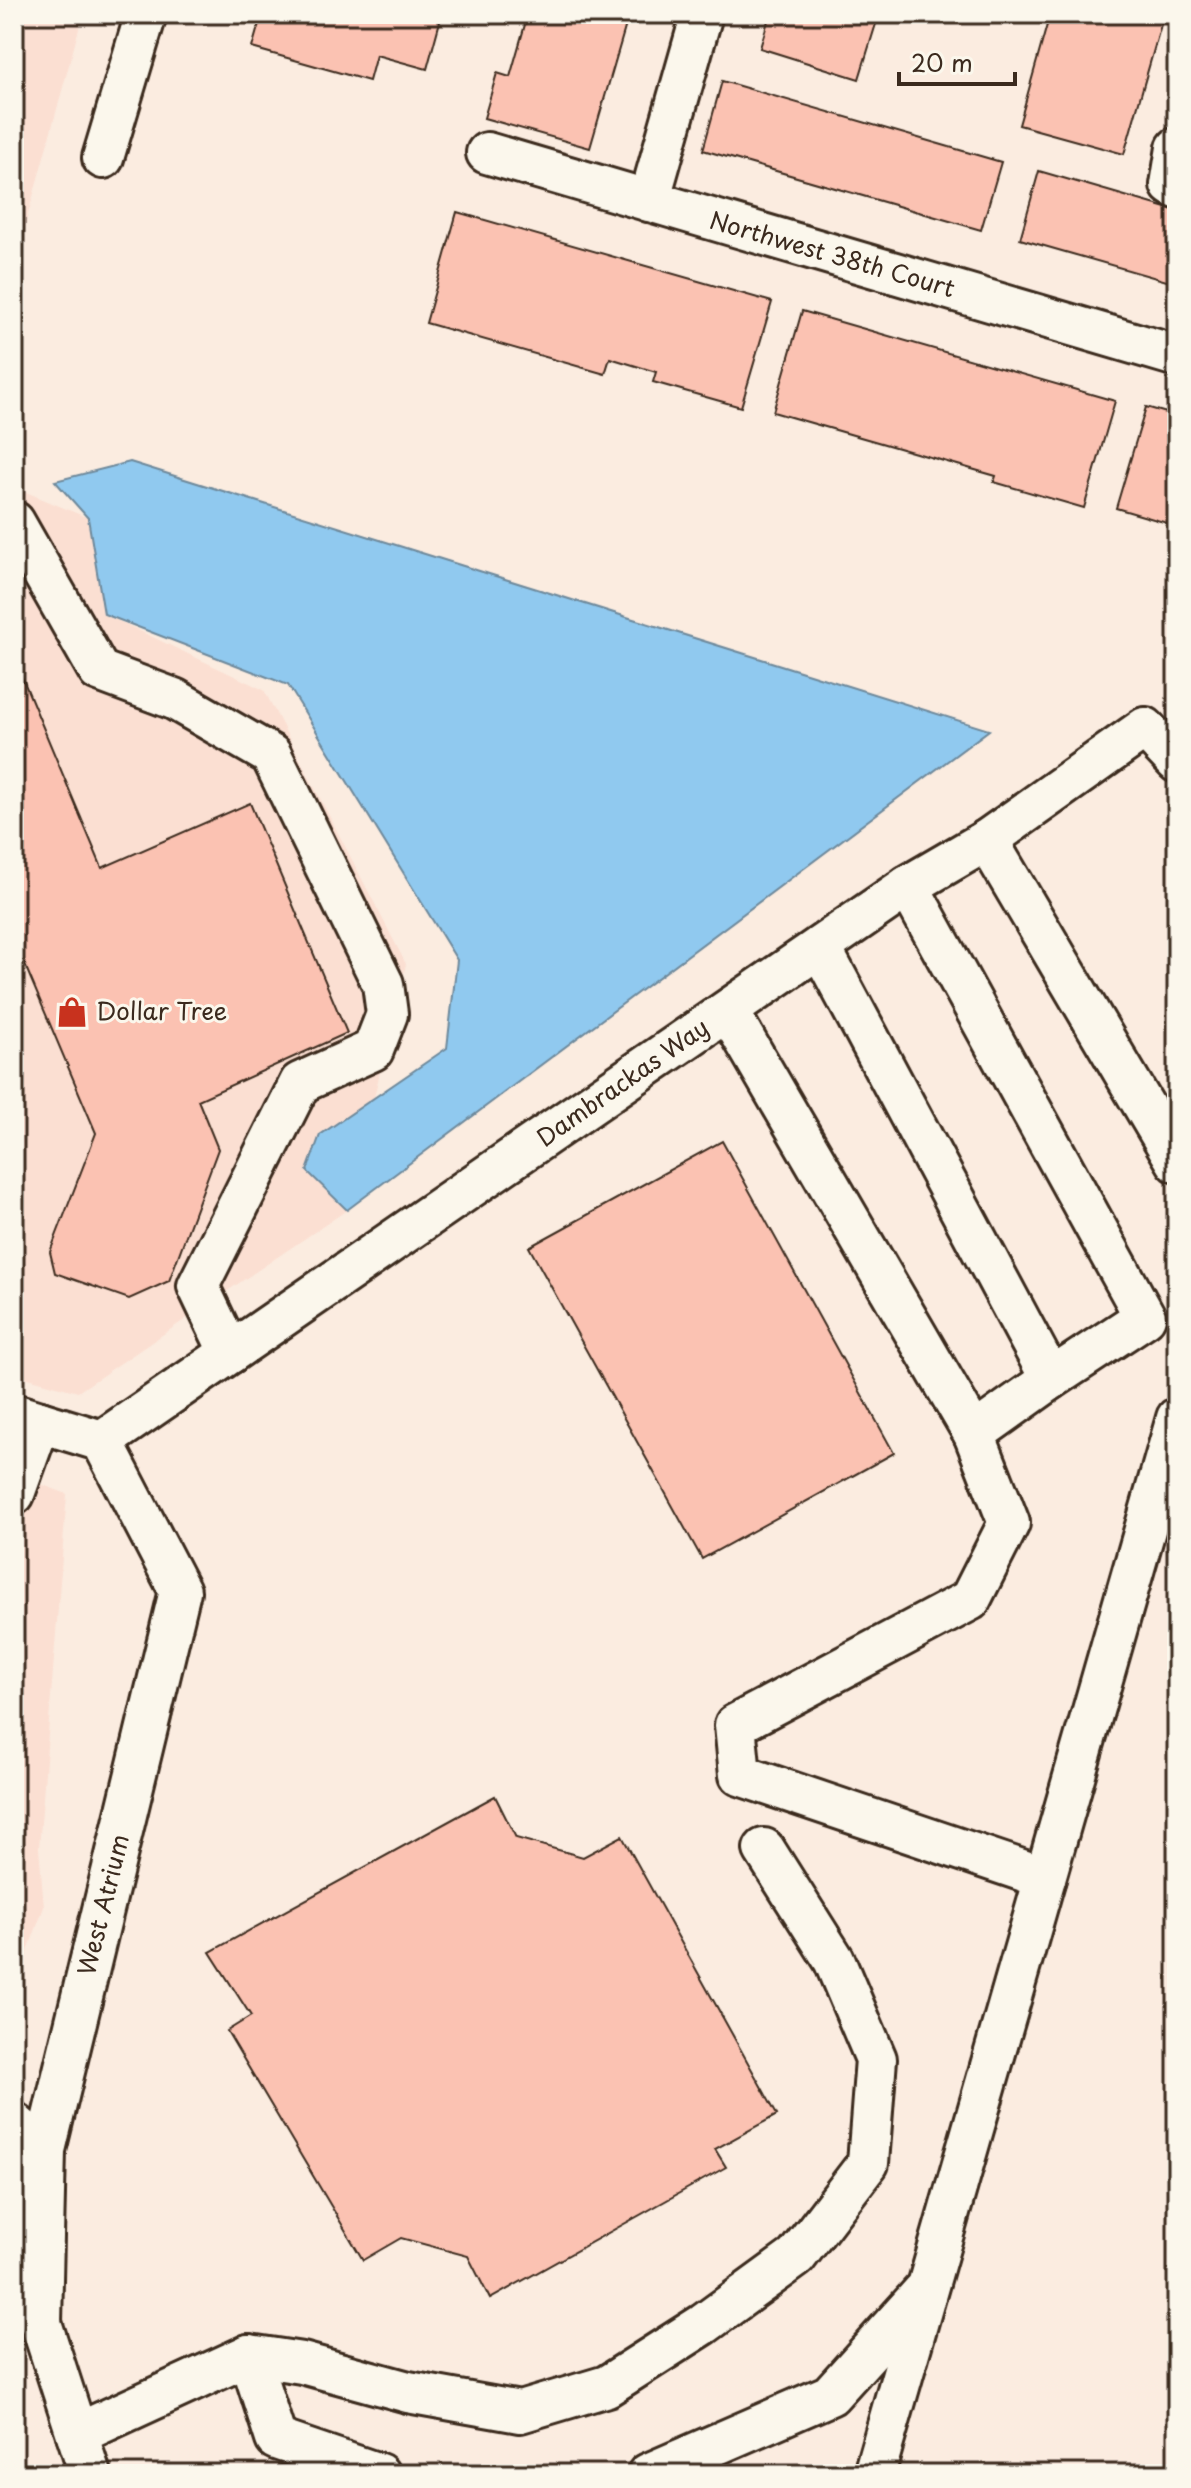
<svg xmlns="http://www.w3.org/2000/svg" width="1191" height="2488" viewBox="0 0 1191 2488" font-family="'Playpen Sans',sans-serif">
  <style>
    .built { fill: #fbdfd2 }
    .water { fill: #90c9ef; stroke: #6e899b; stroke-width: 2 }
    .building { fill: #fbc2b2; stroke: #3b2a1e; stroke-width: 2 }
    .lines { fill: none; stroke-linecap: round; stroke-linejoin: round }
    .minor-casing { stroke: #3b2a1e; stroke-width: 46 }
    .minor { stroke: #fbf7ec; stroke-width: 40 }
    .labels { text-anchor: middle; stroke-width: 6; stroke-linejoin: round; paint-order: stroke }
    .street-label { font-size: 24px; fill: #3b2a1e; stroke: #fbf7ec }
    .poi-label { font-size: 24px; fill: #3b2a1e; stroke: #fbf7ec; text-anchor: start }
  </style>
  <rect width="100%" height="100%" fill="#fbece0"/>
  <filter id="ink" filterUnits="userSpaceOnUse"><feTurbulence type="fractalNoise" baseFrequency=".0125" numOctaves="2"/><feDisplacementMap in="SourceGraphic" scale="16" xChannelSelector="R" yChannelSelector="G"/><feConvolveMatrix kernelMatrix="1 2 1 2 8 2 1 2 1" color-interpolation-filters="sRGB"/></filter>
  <g filter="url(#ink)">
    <g class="built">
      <polygon points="14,14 83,14 14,266"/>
      <polygon points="14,487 88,518 104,614 264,690 406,964 347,1210 78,1392 14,1374"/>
      <polygon points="14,1474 67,1494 39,1848 44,1907 14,1989"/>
    </g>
    <polygon class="water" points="130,462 989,730 347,1210 307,1171 320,1135 447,1048 457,960 288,685 104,614 88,518 55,481"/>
    <g class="building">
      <polygon points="239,14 442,14 427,69 376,55 369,81 252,48 260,20"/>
      <polygon points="528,14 629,14 590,148 484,118 497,73 510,77"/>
      <polygon points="770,14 879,14 859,79 760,48"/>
      <polygon points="1050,14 1164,14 1124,154 1019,125"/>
      <polygon points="722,81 1001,162 981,230 703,150"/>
      <polygon points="1039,171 1177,211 1177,284 1020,239"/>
      <polygon points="457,212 772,302 741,407 653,382 656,372 610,358 605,374 426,323"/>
      <polygon points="802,311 1115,401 1084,508 994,482 996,476 773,412"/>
      <polygon points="1146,407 1177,416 1177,526 1116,508"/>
      <polygon points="14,658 102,868 250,803 347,1033 198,1100 218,1149 169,1281 129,1299 55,1273 50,1252 96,1133 14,939"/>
      <polygon points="722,1141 894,1453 702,1559 529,1247"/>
      <polygon points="495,1796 516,1838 583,1857 622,1836 777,2115 715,2149 726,2167 490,2299 468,2256 401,2238 363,2260 227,2031 251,2016 210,1952"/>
    </g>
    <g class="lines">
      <defs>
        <g id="minor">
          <polyline points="1177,148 1171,185 1177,188"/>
          <polyline points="487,153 1177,356"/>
          <polyline points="103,158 146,14"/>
          <polyline points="649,201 702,14"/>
          <polyline points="14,522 99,671 174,699 271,755 383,984 387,1014 373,1050 300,1083 198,1286 230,1353"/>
          <polyline points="987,840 1177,1162"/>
          <polyline points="820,947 1051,1379 1145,1317 908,886"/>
          <polyline points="728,1011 974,1434 1051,1379"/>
          <polyline points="14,1414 102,1441 180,1591 45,2150 41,2323 90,2474"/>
          <polyline points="974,1434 1009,1523 970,1600 735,1725 740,1775 1045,1878"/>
          <polyline points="102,1441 908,886 987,840 1145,728 1177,762"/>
          <polyline points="14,1494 40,1422"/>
          <polyline points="14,2123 45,2150"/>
          <polyline points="249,2355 302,2363 408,2392 520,2412 607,2386 704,2324 796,2257 868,2163 876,2059 834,1960 764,1849"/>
          <polyline points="77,2434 249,2355 276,2439 379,2474"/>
          <polyline points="648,2474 830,2395 923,2292"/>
          <polyline points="874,2474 1177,1418"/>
        </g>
      </defs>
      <use href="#minor" class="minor-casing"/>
      <use href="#minor" class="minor"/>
    </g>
  </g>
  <defs>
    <symbol id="shop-bare" viewBox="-9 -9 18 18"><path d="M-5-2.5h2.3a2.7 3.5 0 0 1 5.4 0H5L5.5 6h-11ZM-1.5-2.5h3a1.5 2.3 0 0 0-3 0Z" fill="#c8321e" stroke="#fbf7ec" stroke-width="2.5" paint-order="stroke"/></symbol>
  </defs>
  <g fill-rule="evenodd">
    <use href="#shop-bare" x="50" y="990" width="44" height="44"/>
  </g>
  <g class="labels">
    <g class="street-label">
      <text transform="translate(832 255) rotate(16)" y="8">Northwest 38th Court</text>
      <text transform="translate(623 1083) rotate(-35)" y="8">Dambrackas Way</text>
      <text transform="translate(104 1905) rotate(-76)" y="8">West Atrium</text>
    </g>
    <g class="poi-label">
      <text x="96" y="1020">Dollar Tree</text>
    </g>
  </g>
  <rect width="1191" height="2488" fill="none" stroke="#fbf7ec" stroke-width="48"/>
  <rect x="24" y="24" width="1143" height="2440" fill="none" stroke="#3b2a1e" stroke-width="3" filter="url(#ink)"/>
  <path d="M899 72v12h116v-12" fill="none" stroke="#3b2a1e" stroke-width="4"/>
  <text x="911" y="72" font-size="24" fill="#3b2a1e" stroke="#fbf7ec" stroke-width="6" paint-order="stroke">20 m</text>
</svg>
